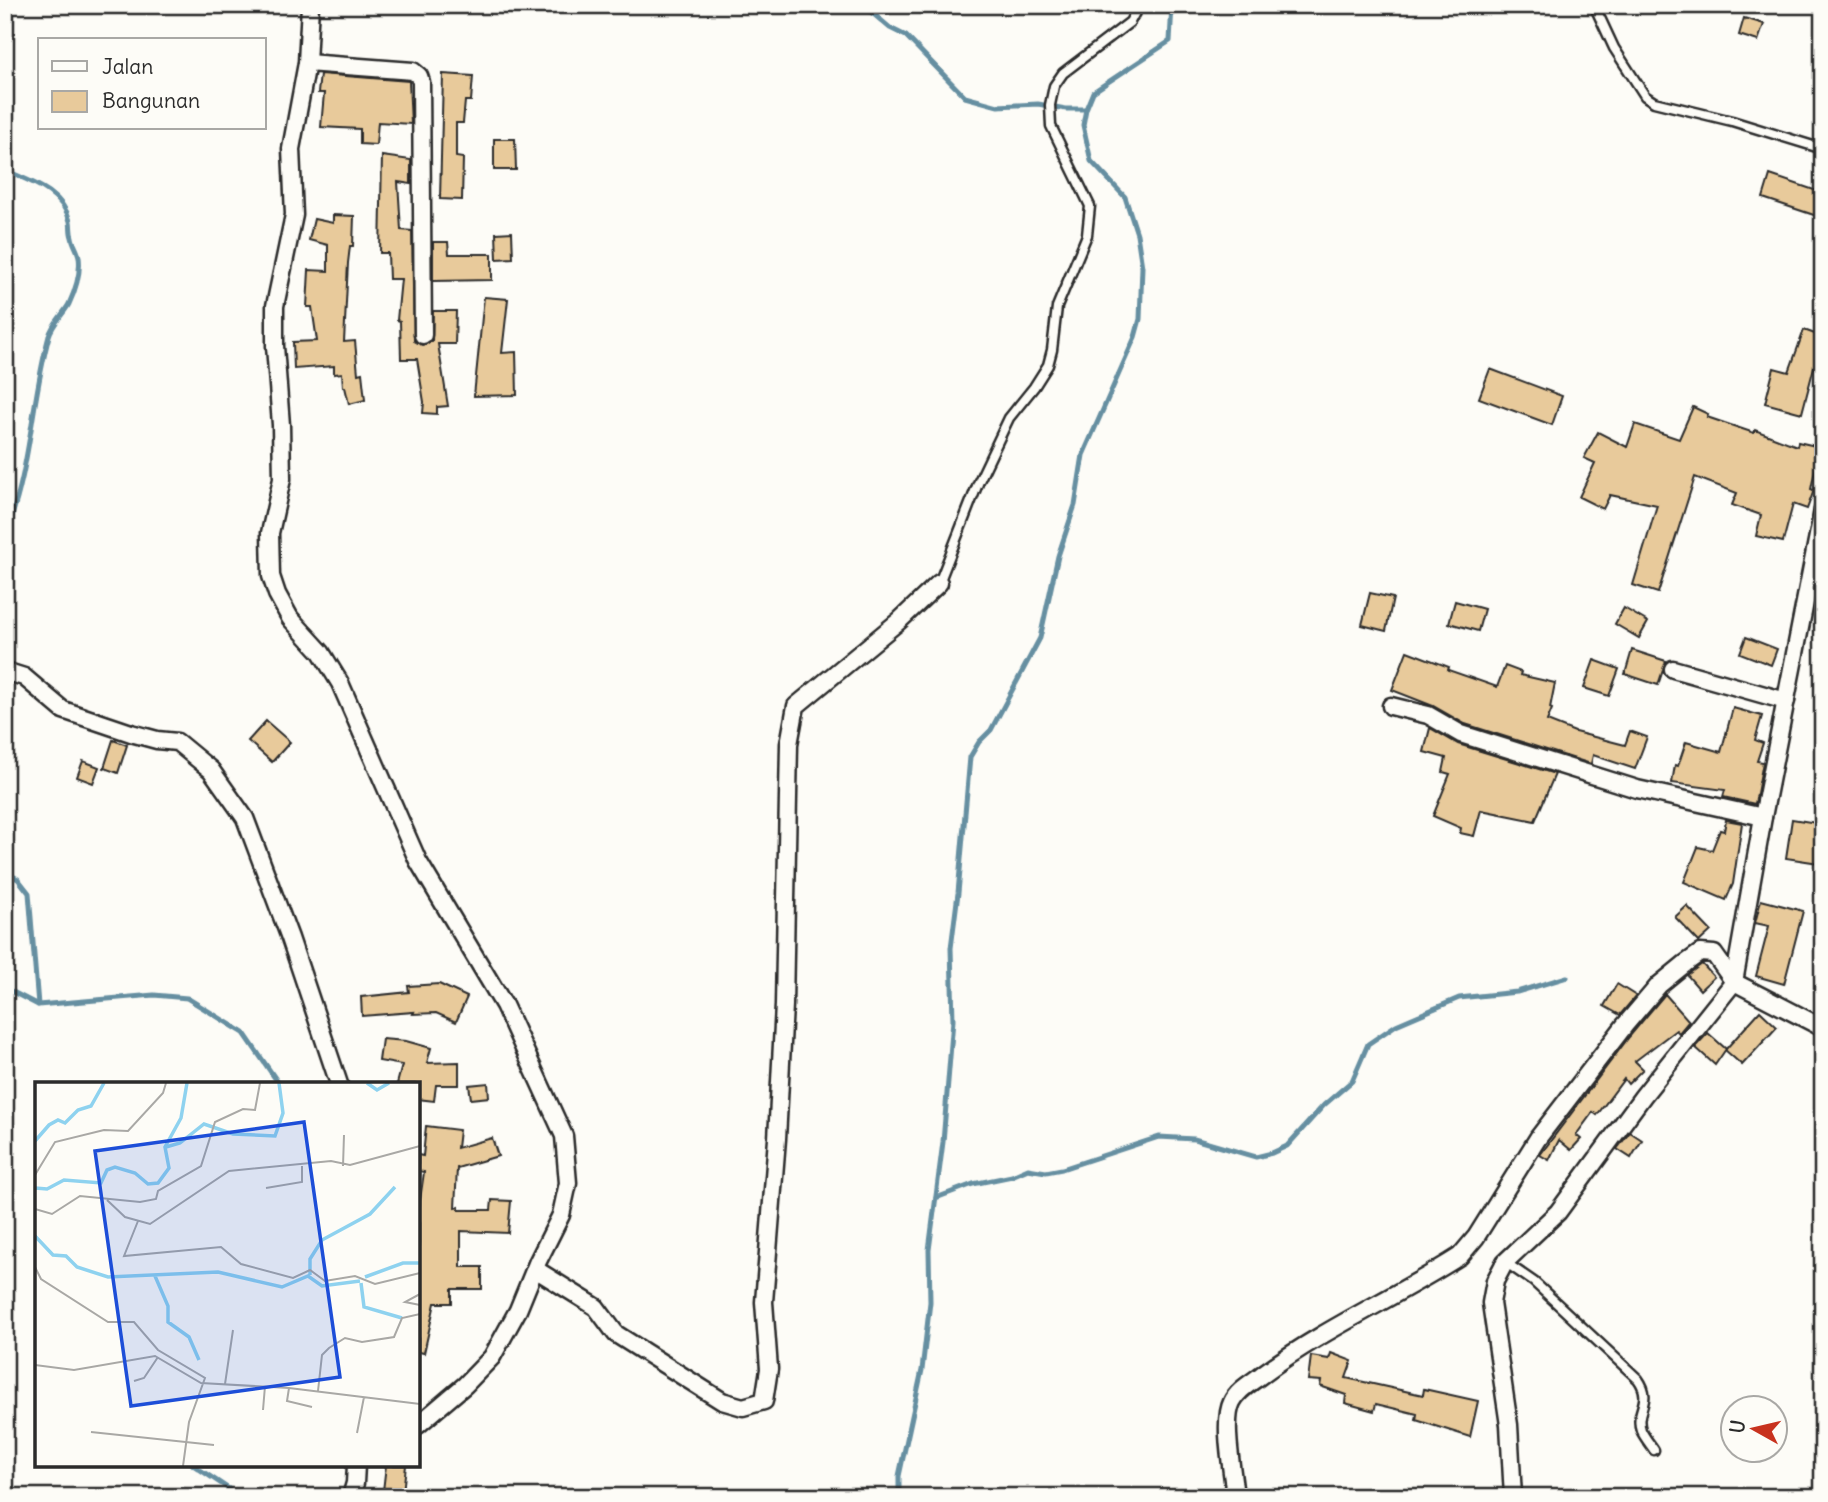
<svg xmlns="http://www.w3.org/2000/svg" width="1828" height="1502" viewBox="0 0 1828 1502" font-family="Delius,sans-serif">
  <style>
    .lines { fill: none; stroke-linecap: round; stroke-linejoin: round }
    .stream { stroke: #668fa1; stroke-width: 5 }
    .building { fill: #e8ca9b; stroke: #2b2b2b; stroke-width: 2 }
    .service-casing { stroke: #2b2b2b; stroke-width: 13 }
    .minor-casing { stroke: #2b2b2b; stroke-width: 21 }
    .service { stroke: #fdfcf7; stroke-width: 8 }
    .minor { stroke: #fdfcf7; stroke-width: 16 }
    .inset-river { fill: none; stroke: #8ed2ef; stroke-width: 3.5 }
    .inset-road { fill: none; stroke: #a9a8a5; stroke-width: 2 }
    .view { fill: #1d4ed8; fill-opacity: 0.15; stroke: #1d4ed8; stroke-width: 3.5 }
    .inset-edge { fill: none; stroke: #2b2b2b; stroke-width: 3.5 }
  </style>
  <rect width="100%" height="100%" fill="#fdfcf7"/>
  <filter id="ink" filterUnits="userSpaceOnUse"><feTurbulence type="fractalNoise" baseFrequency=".0143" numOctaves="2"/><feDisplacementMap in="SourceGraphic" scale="14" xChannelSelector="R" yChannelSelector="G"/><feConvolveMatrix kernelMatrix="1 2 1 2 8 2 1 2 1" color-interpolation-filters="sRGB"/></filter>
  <g filter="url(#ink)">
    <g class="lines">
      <g class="stream">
        <polyline points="863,5 890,28 906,36 965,97 998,106 1038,104 1066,109 1086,109"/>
        <path d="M5,170c26,12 57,21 65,51 1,6 0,11 2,16 1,7 6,13 7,20 2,15 -4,34 -10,47 -6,11 -17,20 -20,32 -18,65 -18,135 -44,198"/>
        <polyline points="5,872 18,879 29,893 38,1005"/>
        <polyline points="5,988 38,1005 154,995 187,998 244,1033 279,1084"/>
        <polyline points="936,1198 973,1184 1012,1176 1028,1169 1046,1172 1062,1169 1159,1137 1194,1139 1256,1157 1272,1153 1287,1146 1324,1105 1352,1081 1368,1044 1396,1025 1459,998 1517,992 1567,977"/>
        <polyline points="193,1465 229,1489 229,1497"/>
        <polyline points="899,1497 899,1476 922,1370 930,1302 929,1250 943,1142 953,1020 951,948 958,893 970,757 979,742 991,730 1040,638 1058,556 1075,505 1083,455 1135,337 1140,319 1142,267 1137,234 1125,197 1091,161 1083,125 1086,109 1093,92 1170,41 1172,5"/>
      </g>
    </g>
    <g class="building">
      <polygon points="1744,18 1764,24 1758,41 1739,35"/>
      <polygon points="320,74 409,81 411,124 378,122 376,145 360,144 360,129 321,127 324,93 318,93"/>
      <polygon points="443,74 473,76 471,101 465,101 463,123 456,123 456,157 463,158 462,200 440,199"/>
      <polygon points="494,139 515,139 516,170 494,170"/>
      <polygon points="382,156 411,160 411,184 398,182 401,230 412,231 414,341 422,345 432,341 433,311 456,311 455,344 438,344 448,406 437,407 437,414 423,413 424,402 417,359 401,359 400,321 397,320 401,279 389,279 388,253 380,253"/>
      <polygon points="1770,175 1823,193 1823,218 1763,198"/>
      <polygon points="333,215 354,216 353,246 350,246 348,263 344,342 355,341 358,374 362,373 365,400 349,404 345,387 343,387 342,373 334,374 334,366 294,369 293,342 317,341 312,307 307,307 309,270 328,271 328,245 309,240 314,219 333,223"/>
      <polygon points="512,232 513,258 497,259 496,233"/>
      <polygon points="433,242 448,242 449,254 492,254 492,280 433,281"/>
      <polygon points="484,297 508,299 502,353 516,352 517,395 474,396"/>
      <polygon points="1804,330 1823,337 1823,370 1814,367 1802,413 1765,403 1774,368 1789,372"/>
      <polygon points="1490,369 1562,396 1552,425 1479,398"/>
      <polygon points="1693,407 1708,414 1707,417 1754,433 1755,430 1797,446 1798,442 1820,447 1811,489 1814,490 1807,509 1793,504 1783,542 1756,536 1761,515 1732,505 1737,493 1695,477 1658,593 1633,585 1657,505 1610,495 1603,509 1579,497 1595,463 1584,458 1598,432 1627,447 1635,424 1679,439"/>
      <polygon points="1370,593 1393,598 1386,631 1362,625"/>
      <polygon points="1455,601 1484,609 1478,631 1449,623"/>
      <polygon points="1624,608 1648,622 1639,638 1615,624"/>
      <polygon points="1746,637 1777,649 1771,665 1740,653"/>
      <polygon points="1632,650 1666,661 1658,685 1625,674"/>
      <polygon points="1407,651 1449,667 1448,670 1497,687 1505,666 1521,672 1520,675 1555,683 1550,708 1552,709 1547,721 1575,732 1625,745 1630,731 1647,737 1635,769 1593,755 1591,764 1465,724 1433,706 1392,690"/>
      <polygon points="1594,660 1619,669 1609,696 1584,688"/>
      <polygon points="1733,708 1762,716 1755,740 1763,743 1757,761 1763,762 1755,804 1723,797 1725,790 1672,783 1675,765 1678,766 1686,742 1721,752"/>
      <polygon points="266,721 290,742 272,762 248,741"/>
      <polygon points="1430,728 1458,744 1555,774 1535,821 1481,810 1474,836 1460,833 1461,828 1433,816 1450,774 1443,772 1446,758 1424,752"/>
      <polygon points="113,740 127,745 118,773 104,768"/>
      <polygon points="83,761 99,767 93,783 77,777"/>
      <polygon points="1792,819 1823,824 1819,863 1786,858"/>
      <polygon points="1726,820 1742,823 1733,884 1726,900 1684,882 1698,847 1712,850 1720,830 1724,831"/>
      <polygon points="1761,900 1803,911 1784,984 1756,976 1769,926 1755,923"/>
      <polygon points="1687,906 1711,931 1699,942 1675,917"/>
      <polygon points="1702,964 1714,977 1700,990 1687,975"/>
      <polygon points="439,984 467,997 456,1022 436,1013 413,1014 414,1012 362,1016 361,997 409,992 408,986"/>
      <polygon points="1617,984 1636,996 1620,1015 1604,1006"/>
      <polygon points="1665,994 1689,1021 1679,1033 1676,1030 1635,1061 1643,1069 1628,1084 1624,1079 1597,1115 1593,1112 1576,1135 1581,1139 1571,1150 1559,1140 1549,1160 1540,1155 1629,1037"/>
      <polygon points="1760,1011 1777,1027 1742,1065 1725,1050"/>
      <polygon points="1708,1033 1726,1049 1715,1065 1695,1047"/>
      <polygon points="382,1039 406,1041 431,1048 427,1063 459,1062 459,1085 436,1085 434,1101 418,1099 418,1084 397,1084 402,1065 379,1061"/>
      <polygon points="488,1083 489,1097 471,1099 469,1085"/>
      <polygon points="426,1126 459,1130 457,1148 492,1138 498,1156 457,1168 455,1208 459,1207 459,1210 491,1210 492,1200 511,1201 508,1233 461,1231 461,1267 482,1267 482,1289 452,1289 452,1303 435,1303 424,1353 418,1352 419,1207 424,1172 418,1171 418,1155 423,1156"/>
      <polygon points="1630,1132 1642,1140 1631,1158 1617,1149"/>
      <polygon points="1331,1353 1352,1361 1346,1378 1423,1395 1424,1389 1478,1401 1470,1437 1416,1420 1417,1414 1376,1404 1374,1411 1345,1403 1346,1395 1320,1386 1321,1381 1308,1380 1311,1356 1329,1359"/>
      <polygon points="386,1465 406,1465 403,1493 383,1491"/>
    </g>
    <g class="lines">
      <defs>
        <g id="service">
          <polyline points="1594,5 1614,48 1645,96 1654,102 1732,121 1823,149"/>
          <polyline points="939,583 979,481 1009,418 1034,387 1048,365 1052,350 1057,307 1087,235 1090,206 1051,126 1050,105 1054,86 1063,73 1130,22 1139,5"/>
          <path d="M1505,1262l29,20 104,97c16,22 -4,31 3,51 3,7 9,14 13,20"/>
        </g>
        <g id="minor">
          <polyline points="310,5 307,63 291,149 294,215 275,306 275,346 281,425 282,479 270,533 271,576 277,594 290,618 321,652 340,683 418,861 504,1005 564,1136 568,1183 561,1215 538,1261 518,1310 492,1357 465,1385 418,1425"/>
          <polyline points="307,63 413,71 419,76 421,82 423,335"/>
          <polyline points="1673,669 1786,701"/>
          <polyline points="5,671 24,677 63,710 131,733 157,740 177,742 211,770 245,818 290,938 339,1084"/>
          <polyline points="1391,706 1428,715 1461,734 1637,789 1763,817"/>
          <polyline points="535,1269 596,1307 616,1334 722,1401 743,1407 764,1401 769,1369 764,1302 777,1139 784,1005 789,744 796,706 899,621 939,583"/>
          <polyline points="351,1497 355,1483 356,1465"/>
          <path d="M1235,1497c-2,-24 -13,-75 -3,-95 6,-13 21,-20 32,-29 61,-45 132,-76 196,-117l16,-19 62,-99 87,-113 34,-40 27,-22 14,-10 14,1 20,28 89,46"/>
          <polyline points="1513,1497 1509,1425 1491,1303 1495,1281 1505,1262 1558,1212 1643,1096 1734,982 1763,817 1823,510"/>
        </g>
      </defs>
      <use href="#service" class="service-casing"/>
      <use href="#minor" class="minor-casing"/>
      <use href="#service" class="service"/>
      <use href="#minor" class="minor"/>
    </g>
  </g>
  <g transform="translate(35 1082)">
    <rect width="385" height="385" fill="#fdfcf7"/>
    <path class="inset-river" d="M332,1l10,7 12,-7M0,59l14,-16 9,-5 7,3 13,-13 13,-4 13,-23M131,65l14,-4 24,-19 29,10 42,2 8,-23 -4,-30M0,106l12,1 17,-9 37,3 6,-13 8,-3 20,6 13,11 10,-1 11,-15 -4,-21 16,-29 6,-35M0,154l18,19 13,1 11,11 31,10 110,-5 64,15 26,-11 14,10 38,-5M275,193v-16l12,-19 48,-26 25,-27M120,194l13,30v16l21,15 10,23M330,195l38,-14h17M326,201l3,24 38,11"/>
    <path class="inset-road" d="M308,84l1,-31M0,93l20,-33 49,-12 24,1 35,-38 3,-10M231,106l36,-6v-16M72,118l18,17 25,7 79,-53 102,-10 19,4 70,-19M0,127l17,5 28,-18 60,6 16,-3 2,-8 43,-25 14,-44 28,-13 12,1 5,-27M103,139l-14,35 97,-9 20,17 52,14 17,-8 15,11 30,-5 20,8 45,-11M0,185l6,12 67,43h26l24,28 47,28 -16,44 -6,44M385,212l-15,8 15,3M0,283l39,5 81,-14 46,27 88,5 131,16M99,299l10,-3 14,-21M190,302l8,-54M254,306l-2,13 25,6M283,309l4,-36 7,-7 16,-10 17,4 32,-5 8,-19 18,-4M228,328l2,-24M56,350l123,13M322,351l7,-36"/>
    <path class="view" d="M269,40l36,255 -209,29 -36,-255z"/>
    <rect width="385" height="385" class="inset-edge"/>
  </g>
  <rect width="1828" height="1502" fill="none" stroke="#fdfcf7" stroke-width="28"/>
  <rect x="14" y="14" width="1800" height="1474" fill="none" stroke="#2b2b2b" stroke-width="2.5" filter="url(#ink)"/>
  <rect x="38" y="38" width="228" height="91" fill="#fdfcf7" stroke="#a9a8a5" stroke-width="2"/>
  <rect x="52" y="61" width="35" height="10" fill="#fdfcf7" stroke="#a9a8a5" stroke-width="2"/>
  <text x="102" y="74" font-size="21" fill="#2b2b2b">Jalan</text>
  <rect x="52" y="91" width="35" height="21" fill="#e8ca9b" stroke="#a9a8a5" stroke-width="2"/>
  <text x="102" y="108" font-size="21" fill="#2b2b2b">Bangunan</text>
  <g transform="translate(1754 1429) rotate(278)"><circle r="33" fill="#fdfcf7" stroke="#a9a8a5" stroke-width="2"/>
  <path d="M0-5L12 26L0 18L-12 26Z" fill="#c8321e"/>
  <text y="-10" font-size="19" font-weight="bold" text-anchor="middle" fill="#2b2b2b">U</text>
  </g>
</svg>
